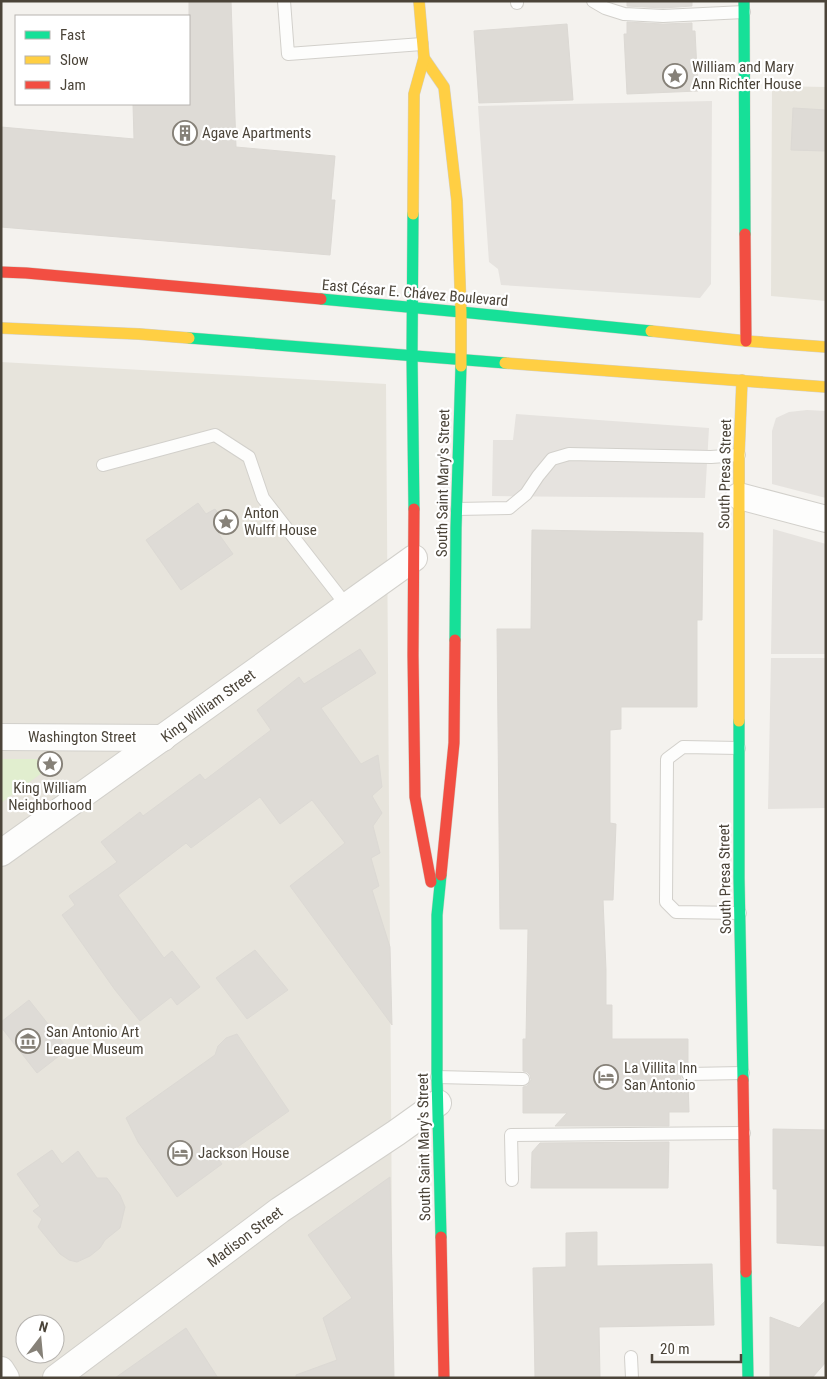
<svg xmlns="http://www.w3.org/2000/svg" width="827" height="1379" viewBox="0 0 827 1379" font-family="'Roboto Condensed',sans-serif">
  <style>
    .residential { fill: #e7e4dc; fill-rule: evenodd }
    .green { fill: #e1eecf }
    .parking { fill: #e6e3df }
    .building { fill: #dedbd6; stroke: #dcd9d4 }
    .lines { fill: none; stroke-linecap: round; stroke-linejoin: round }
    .lane-casing { stroke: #d2d0cb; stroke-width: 14 }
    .street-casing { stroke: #d2d0cb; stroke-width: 28 }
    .fast-casing { stroke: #d3cfc5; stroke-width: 12 }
    .slow-casing { stroke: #d3cfc5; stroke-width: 12 }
    .jam-casing { stroke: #d3cfc5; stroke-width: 12 }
    .lane { stroke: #fdfdfc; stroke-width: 12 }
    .street { stroke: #fdfdfc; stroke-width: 26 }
    .fast { stroke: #16e098; stroke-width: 11 }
    .slow { stroke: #ffcf43; stroke-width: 11 }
    .jam { stroke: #f24e42; stroke-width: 11 }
    .labels { text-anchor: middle; stroke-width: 4.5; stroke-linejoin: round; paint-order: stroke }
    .poi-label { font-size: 15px; fill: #4b4439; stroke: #fff; text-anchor: start }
    .street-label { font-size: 15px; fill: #4b4439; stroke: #fff }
  </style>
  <rect width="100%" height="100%" fill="#f4f2ee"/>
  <g class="residential">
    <polygon points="772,86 826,87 826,301 771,296"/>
    <path d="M1,362l385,22 7,994h-392zM25,1324h30v30h-30z"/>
  </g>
  <polygon class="green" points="1,759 61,759 1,803"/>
  <g class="parking">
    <polygon points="712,101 711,284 700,298 501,285 498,269 489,262 478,106"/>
    <polygon points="807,410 826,411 826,498 772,484 772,431 776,418 789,412"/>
    <polygon points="516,414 709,428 705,498 492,496 493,440 513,440"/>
    <polygon points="773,529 826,544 826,654 771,654"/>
    <polygon points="771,658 826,658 826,808 768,809"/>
  </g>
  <g class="building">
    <polygon points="189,1 231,1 236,147 335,156 331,200 335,200 330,255 1,227 1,127 134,139 133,104 189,104"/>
    <polygon points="627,1 692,1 692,6 663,8 627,6"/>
    <polygon points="627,22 663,24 692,23 692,31 695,31 698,91 627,94 624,34 627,34"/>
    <polygon points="567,24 573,100 479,103 474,31"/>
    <polygon points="793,108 826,110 826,151 791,150"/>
    <polygon points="198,503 206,514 215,509 228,527 218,533 233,554 181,590 146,540"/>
    <polygon points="532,530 703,533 702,620 697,620 697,707 621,707 621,729 610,730 610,823 616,824 613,900 603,900 606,970 606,1005 612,1005 612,1039 688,1039 688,1066 683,1067 680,1074 681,1079 685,1081 688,1082 689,1112 669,1112 669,1126 555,1126 567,1113 523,1113 523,1087 527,1086 531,1080 530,1075 527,1072 523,1071 523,1039 526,1039 528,929 500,929 497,629 531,629"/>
    <polygon points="360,649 376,673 321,708 361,764 378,755 382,787 372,796 382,813 373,826 380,853 371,858 379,886 372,890 390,947 392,1025 290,886 345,843 312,800 280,824 260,797 191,848 186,843 118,895 164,958 172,951 200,987 177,1005 171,997 140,1021 115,990 62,915 75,905 69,896 117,862 101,842 140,812 143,816 200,774 205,780 271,730 257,710 299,677 304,684"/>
    <polygon points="255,950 288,990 247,1019 216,978"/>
    <polygon points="29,1000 68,1049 37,1073 1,1027 1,1022"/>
    <polygon points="237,1034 289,1111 219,1160 222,1164 177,1197 138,1142 126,1118 215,1055 218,1046 226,1038"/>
    <polygon points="773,1129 826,1130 826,1246 777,1243 777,1189 773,1189"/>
    <polygon points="669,1142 668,1188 531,1188 532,1152 540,1143"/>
    <polygon points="52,1150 62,1164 78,1151 97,1178 107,1178 120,1195 125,1207 120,1228 105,1240 100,1248 90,1256 77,1262 69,1260 60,1254 38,1227 42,1219 33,1211 40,1206 17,1174"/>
    <polygon points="390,1177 394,1378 296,1378 296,1375 337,1360 323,1318 352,1298 308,1235"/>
    <polygon points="597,1232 597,1266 712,1264 714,1325 599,1327 600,1378 535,1378 533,1268 566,1267 566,1233"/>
    <polygon points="826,1300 826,1362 812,1378 770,1378 770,1317 799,1328"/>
    <polygon points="186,1328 218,1378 115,1378"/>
  </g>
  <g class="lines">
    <defs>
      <g id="lane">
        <polyline points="284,1 288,54 422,44"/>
        <polyline points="517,1 517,3"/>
        <polyline points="593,1 605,8 624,14 663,16 744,12"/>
        <polyline points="103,465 215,435 249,457 263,498 347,606"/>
        <polyline points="457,509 509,508 526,494 538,476 552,459 569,454 711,457 739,455"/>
        <polyline points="739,748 683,747 667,759 666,902 676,912 740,913"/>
        <polyline points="688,1074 743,1073"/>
        <polyline points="437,1077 523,1079"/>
        <polyline points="512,1180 511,1135 744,1133"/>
        <polyline points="631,1357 632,1378"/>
      </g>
      <g id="street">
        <polyline points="739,496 826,519"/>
        <polyline points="1,737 163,738"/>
        <polyline points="1,853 414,558"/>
        <polyline points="1,1370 6,1378"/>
        <polyline points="56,1378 280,1210 396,1133 438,1103"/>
      </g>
      <g id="fast">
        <polyline points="744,1 745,234"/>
        <polyline points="413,214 412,356 414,509"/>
        <polyline points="321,299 461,312 651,331"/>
        <polyline points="189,338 505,363"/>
        <polyline points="455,640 456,528 461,366"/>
        <polyline points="739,721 739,878 743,1080"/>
        <polyline points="441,1237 437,1077 437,915 441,875"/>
        <polyline points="746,1272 748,1378"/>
      </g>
      <g id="slow">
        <polyline points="424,58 444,87 457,201 461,312 461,366"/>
        <polyline points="413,214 414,94 424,58 419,1"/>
        <polyline points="1,328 139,334 189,338"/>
        <polyline points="651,331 746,341 826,347"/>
        <polyline points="505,363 826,387"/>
        <polyline points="739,721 739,455 742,380"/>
      </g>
      <g id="jam">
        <polyline points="745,234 746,341"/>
        <polyline points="1,272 26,273 321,299"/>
        <polyline points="414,509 413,655 415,797 431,882"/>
        <polyline points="441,875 454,743 455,640"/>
        <polyline points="743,1080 746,1272"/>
        <polyline points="441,1237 444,1378"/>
      </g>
    </defs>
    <use href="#lane" class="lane-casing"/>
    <use href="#street" class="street-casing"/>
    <use href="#fast" class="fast-casing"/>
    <use href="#slow" class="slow-casing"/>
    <use href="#jam" class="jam-casing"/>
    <use href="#lane" class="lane"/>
    <use href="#street" class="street"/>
    <use href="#fast" class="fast"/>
    <use href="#slow" class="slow"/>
    <use href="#jam" class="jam"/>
  </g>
  <defs>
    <symbol id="sight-ring" viewBox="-11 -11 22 22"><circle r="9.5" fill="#fff" stroke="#868178" stroke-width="1.5"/><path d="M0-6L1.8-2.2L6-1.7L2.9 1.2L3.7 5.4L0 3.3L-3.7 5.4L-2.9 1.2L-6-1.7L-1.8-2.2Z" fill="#868178"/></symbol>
    <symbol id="building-ring" viewBox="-11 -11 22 22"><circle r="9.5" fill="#fff" stroke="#868178" stroke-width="1.5"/><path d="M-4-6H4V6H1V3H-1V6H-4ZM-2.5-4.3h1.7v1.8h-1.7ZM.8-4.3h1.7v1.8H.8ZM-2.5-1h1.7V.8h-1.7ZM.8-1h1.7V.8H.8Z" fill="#868178"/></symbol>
    <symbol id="museum-ring" viewBox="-11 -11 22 22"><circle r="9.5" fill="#fff" stroke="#868178" stroke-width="1.5"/><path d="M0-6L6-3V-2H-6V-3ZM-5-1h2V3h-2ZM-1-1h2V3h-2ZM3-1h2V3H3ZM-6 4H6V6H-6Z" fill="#868178"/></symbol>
    <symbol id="hotel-ring" viewBox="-11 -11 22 22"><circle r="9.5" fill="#fff" stroke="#868178" stroke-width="1.5"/><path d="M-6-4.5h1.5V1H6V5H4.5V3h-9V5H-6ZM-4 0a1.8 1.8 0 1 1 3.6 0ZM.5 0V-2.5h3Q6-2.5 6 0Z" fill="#868178"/></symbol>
  </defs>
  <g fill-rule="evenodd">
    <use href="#sight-ring" x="661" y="62" width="28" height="28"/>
    <use href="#building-ring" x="171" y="119" width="28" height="28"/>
    <use href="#sight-ring" x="212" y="508" width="28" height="28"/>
    <use href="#sight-ring" x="36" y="750" width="28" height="28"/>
    <use href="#museum-ring" x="14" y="1027" width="28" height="28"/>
    <use href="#hotel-ring" x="592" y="1063" width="28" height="28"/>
    <use href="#hotel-ring" x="166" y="1139" width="28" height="28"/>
  </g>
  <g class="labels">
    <g class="poi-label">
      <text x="692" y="72">William and Mary<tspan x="692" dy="17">Ann Richter House</tspan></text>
      <text x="202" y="138">Agave Apartments</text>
      <text x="244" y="518">Anton<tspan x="244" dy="17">Wulff House</tspan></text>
      <text x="50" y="793" text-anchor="middle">King William<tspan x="50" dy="17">Neighborhood</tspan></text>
      <text x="46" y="1037">San Antonio Art<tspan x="46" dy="17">League Museum</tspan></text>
      <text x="624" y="1073">La Villita Inn<tspan x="624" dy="17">San Antonio</tspan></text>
      <text x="198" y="1158">Jackson House</text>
    </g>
    <g class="street-label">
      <text transform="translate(415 293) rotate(5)" y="5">East César E. Chávez Boulevard</text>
      <text transform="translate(725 474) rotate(-89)" y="5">South Presa Street</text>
      <text transform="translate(443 483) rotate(-89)" y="5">South Saint Mary's Street</text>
      <text transform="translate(208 706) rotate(-36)" y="5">King William Street</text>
      <text x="82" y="742">Washington Street</text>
      <text transform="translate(725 879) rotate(-91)" y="5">South Presa Street</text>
      <text transform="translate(424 1147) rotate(-91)" y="5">South Saint Mary's Street</text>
      <text transform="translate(245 1237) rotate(-37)" y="5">Madison Street</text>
    </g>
  </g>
  <rect width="827" height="1379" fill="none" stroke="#4b4439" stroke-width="5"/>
  <rect x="15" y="15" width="175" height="90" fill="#ffffff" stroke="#b7b4b0"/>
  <rect x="25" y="31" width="25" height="8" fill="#16e098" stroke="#b7b4b0"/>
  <text x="60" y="40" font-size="15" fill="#4b4439">Fast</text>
  <rect x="25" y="56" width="25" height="8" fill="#ffcf43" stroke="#b7b4b0"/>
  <text x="60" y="65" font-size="15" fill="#4b4439">Slow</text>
  <rect x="25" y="81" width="25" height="8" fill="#f24e42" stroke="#b7b4b0"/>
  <text x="60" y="90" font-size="15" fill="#4b4439">Jam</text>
  <g transform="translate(40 1339) rotate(16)"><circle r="24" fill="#ffffff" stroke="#b7b4b0"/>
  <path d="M0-4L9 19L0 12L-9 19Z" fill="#868178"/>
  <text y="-8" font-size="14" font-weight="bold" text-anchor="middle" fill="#4b4439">N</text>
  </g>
  <path d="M652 1354v8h89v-8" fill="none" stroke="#4b4439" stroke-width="2.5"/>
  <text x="660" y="1354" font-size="15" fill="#4b4439" stroke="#ffffff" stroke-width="4" paint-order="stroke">20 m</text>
</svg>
